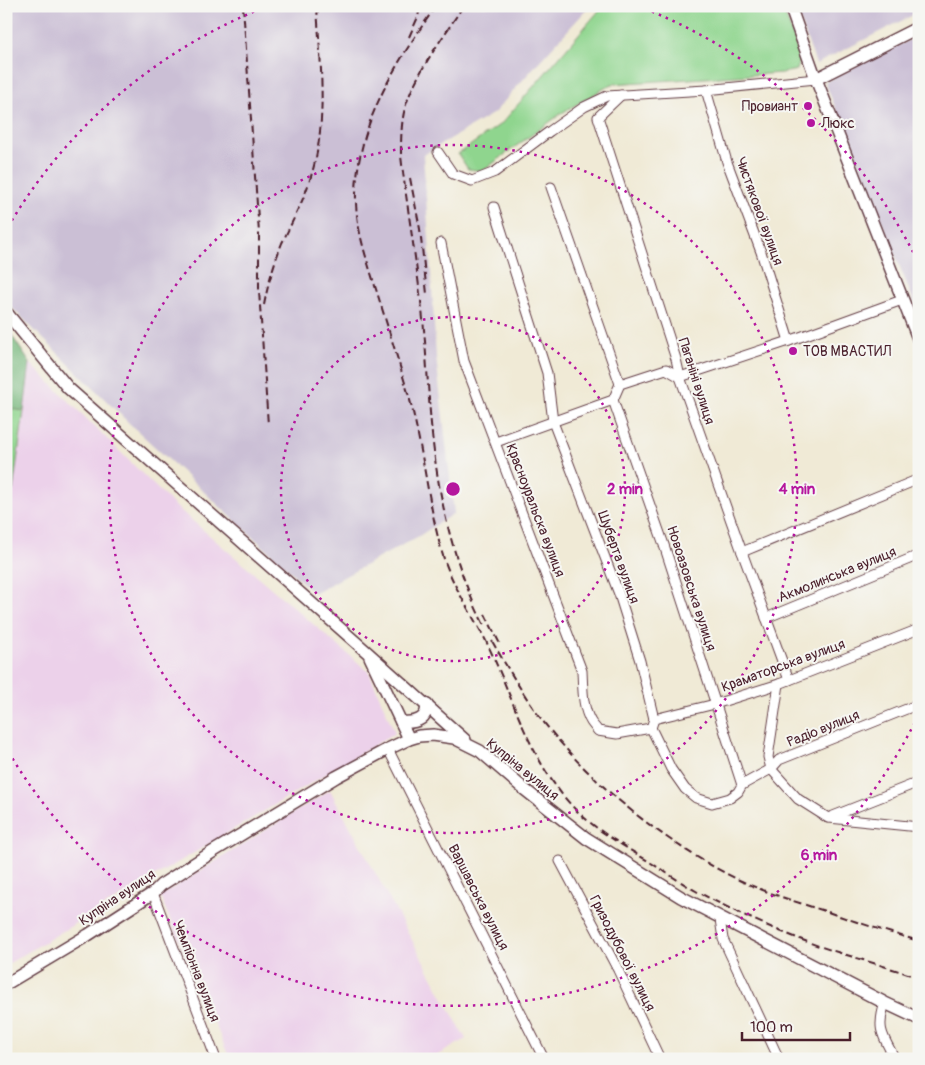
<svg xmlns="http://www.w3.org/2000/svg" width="925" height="1065" viewBox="0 0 925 1065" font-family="Pangolin,sans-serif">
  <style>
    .built { fill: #ecd1ea }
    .industrial { fill: #cbbfd5 }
    .green { fill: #8fd58e; stroke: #6c7a5c }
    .forest { fill: #73b679; stroke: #5e6a52 }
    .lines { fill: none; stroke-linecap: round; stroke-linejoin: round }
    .street-casing { stroke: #633d45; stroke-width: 11 }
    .secondary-casing { stroke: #633d45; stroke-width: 14 }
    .street { stroke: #fff; stroke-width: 9 }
    .secondary { stroke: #fff; stroke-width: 11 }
    .rail { stroke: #4a1f2b; stroke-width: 2; stroke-dasharray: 8 4; stroke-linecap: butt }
    .ring { fill: none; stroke: #b5179e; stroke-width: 2.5; stroke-dasharray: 2.5 5 }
    .poi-dot { fill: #b5179e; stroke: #f6f6f2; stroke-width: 2 }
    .labels { text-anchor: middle; stroke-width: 4; stroke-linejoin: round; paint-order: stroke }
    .poi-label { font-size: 14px; fill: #4a1f2b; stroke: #f6f6f2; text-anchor: start }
    .street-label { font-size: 14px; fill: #4a1f2b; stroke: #f6f6f2 }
    .centre { fill: #b5179e; stroke: #f6f6f2; stroke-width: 2.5 }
    .ring-label { font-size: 15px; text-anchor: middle; font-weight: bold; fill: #b5179e; stroke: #f6f6f2; stroke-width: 4; stroke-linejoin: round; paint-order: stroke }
  </style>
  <rect width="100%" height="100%" fill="#f6f6f2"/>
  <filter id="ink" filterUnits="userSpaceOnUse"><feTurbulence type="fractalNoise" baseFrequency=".02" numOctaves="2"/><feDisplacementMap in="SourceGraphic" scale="10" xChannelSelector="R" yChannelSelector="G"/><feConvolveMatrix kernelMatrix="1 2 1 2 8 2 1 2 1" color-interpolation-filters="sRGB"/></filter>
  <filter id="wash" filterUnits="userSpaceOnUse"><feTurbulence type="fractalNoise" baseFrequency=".0096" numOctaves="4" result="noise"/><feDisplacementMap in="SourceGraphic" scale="20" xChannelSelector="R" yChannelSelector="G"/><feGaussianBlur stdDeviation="1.12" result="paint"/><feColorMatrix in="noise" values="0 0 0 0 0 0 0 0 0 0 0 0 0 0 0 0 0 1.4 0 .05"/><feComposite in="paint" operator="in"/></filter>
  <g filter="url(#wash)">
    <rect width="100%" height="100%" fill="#f0ead6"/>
    <g class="built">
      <polygon points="30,363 174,505 369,672 395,733 6,965 6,490 13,490"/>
      <polygon points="330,790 466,1039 431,1059 230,1059 160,896"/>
    </g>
    <g class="industrial">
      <polygon points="6,6 590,6 536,65 494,113 423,155 429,239 436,357 454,513 419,536 314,593 130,424 11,307 6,300"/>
      <polygon points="795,6 919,6 919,12 816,64"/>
      <polygon points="919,35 919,314 825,82"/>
    </g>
    <g class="green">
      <polygon points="603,6 782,6 801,57 797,70 782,73 612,84 565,111 512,149 483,171 468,169 458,154 502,123"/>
      <polygon points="6,408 24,411 13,490 6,490"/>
    </g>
    <polygon class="forest" points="6,327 30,363 24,411 6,408"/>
  </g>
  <g filter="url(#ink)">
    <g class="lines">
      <defs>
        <g id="street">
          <polyline points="706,90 727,162 761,252 789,341"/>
          <polyline points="621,95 598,117 676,359 680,377 742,552 789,680"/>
          <polyline points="438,152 453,174 472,181 495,172 550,131 584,107 607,96 706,90 816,79"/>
          <polyline points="551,187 620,384"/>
          <polyline points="494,207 547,373 553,422 619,594 640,661 654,719 651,728 671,769 685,789 696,798 712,803 730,798 738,792 742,785 771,769 779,760 919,704"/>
          <path d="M441,243l23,118 118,310c1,17 0,36 9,51 2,3 5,6 7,9l19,3 34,-6"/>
          <polyline points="613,400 663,542 742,785"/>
          <polyline points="496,442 613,400 620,384 666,369 680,377 789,341 902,300"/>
          <polyline points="742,552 919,479"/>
          <polyline points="766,618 919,555"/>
          <polyline points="779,684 768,757 771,769 798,799 828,818 919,782"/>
          <polyline points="654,719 715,704 779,684 919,629"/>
          <polyline points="388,749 544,1059"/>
          <polyline points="829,818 919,827"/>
          <polyline points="560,861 618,970 660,1059"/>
          <polyline points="153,893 216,1059"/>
          <polyline points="720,919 723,939 779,1059"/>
          <path d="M885,1003c-9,27 -2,33 10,56"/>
        </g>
        <g id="secondary">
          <polyline points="790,6 816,79 919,341"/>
          <polyline points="816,79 919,27"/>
          <polyline points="6,312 68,388 368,653 465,740"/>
          <polyline points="370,657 409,739"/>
          <path d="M401,722c8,1 20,0 24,-8 2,-3 1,-6 2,-9"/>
          <polyline points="6,984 88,935 153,893 161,885 214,851 336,777 388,749 409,739 419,736 433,735 454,738 480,751 524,789 586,838 681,897 885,1003 919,1019"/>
        </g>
      </defs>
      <use href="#street" class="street-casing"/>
      <use href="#secondary" class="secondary-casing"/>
      <use href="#street" class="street"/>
      <use href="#secondary" class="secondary"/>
      <g class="rail">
        <polyline points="243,6 259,233 259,291 268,425"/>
        <polyline points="391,6 391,8"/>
        <path d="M436,6c-40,57 -79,117 -80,188 -1,32 10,63 19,92 10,32 20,64 30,97 17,54 21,111 36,166 9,33 28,60 44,90 28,57 45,125 91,171 21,21 48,36 72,51 16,10 32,21 48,30 35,19 72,36 109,50 37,14 76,23 114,37"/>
        <path d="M463,6c-18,29 -43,61 -55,93 -7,17 -7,38 -7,57 6,51 15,103 21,154 6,52 6,104 14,156 8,55 23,110 48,159"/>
        <polyline points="409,37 418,17 420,6"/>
        <polyline points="410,178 420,229 427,294"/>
        <path d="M264,305c4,-21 10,-42 18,-62 11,-23 23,-45 30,-70 16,-54 8,-111 5,-167"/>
        <polyline points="485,614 501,646"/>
        <path d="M492,641c13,23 27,46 42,68 49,69 129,134 205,171 28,13 57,22 86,31 31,11 62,21 94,30"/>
      </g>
    </g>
  </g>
  <g class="ring">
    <circle cx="453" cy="489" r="172"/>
    <circle cx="453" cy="489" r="344"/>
    <path d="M918 716A517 517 0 0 1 8 751M8 227A517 517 0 0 1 268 6M638 6A517 517 0 0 1 918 262"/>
  </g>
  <g class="poi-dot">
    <circle cx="808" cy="106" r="5"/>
    <circle cx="811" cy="123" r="5"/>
    <circle cx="793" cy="351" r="5"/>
  </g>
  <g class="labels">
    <g class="poi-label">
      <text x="798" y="111" text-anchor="end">Провиант</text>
      <text x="821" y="128">Люкс</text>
      <text x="803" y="356">ТОВ МВАСТИЛ</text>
    </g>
    <g class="street-label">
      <text transform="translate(760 211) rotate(70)" y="5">Чистякової вулиця</text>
      <text transform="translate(697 381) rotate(72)" y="5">Паганіні вулиця</text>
      <text transform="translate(536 510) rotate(69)" y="5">Красноуральска вулиця</text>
      <text transform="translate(619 557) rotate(70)" y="5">Шуберта вулиця</text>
      <text transform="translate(837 574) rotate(-22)" y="5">Акмолинська вулиця</text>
      <text transform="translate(692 588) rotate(72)" y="5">Новоазовська вулиця</text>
      <text transform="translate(783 665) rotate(-20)" y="5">Краматорська вулиця</text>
      <text transform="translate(823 728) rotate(-22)" y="5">Радіо вулиця</text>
      <text transform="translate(523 769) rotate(39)" y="5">Купріна вулиця</text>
      <text transform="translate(117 897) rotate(-34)" y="5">Купріна вулиця</text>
      <text transform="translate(479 897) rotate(63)" y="5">Варшавська вулиця</text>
      <text transform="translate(623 953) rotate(63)" y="5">Гризодубової вулиця</text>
      <text transform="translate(197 971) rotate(69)" y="5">Чемпіонна вулиця</text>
    </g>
  </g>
  <circle cx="453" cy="489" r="8" class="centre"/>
  <g class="ring-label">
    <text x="625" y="494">2 min</text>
    <text x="797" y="494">4 min</text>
    <text x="819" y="860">6 min</text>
  </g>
  <rect width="925" height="1065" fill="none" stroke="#f6f6f2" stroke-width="25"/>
  <path d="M742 1032v8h108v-8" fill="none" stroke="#4a1f2b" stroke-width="2.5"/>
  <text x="750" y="1032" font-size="15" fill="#4a1f2b" stroke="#f6f6f2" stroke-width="4" paint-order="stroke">100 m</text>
</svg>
